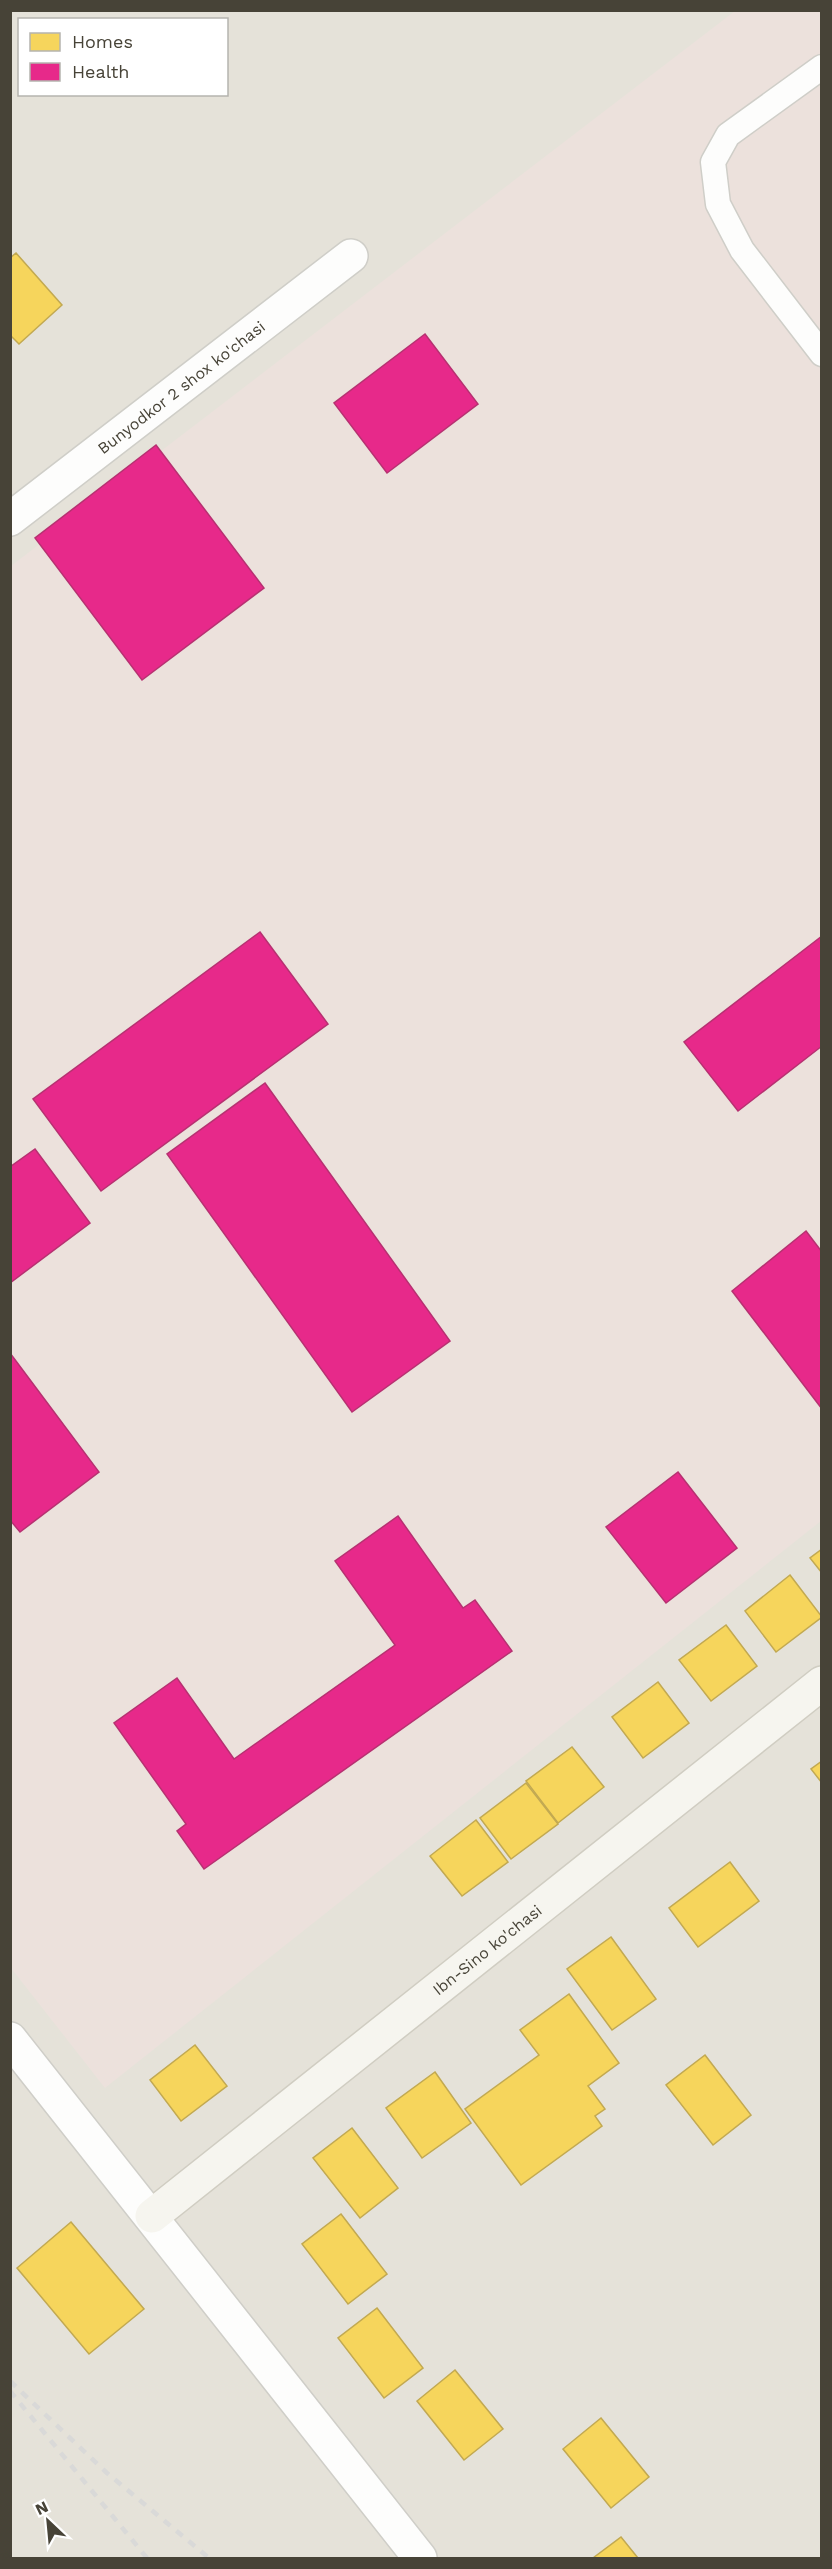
<svg xmlns="http://www.w3.org/2000/svg" width="832" height="2569" viewBox="0 0 832 2569" font-family="'Work Sans',sans-serif">
  <style>
    .residential { fill: #e5e2d9; fill-rule: evenodd }
    .medical { fill: #ece1dc }
    .homes { fill: #f6d55c; stroke: #c2a951; stroke-width: 1.5 }
    .health { fill: #e7298a; stroke: #b73171; stroke-width: 1.5 }
    .lines { fill: none; stroke-linecap: round; stroke-linejoin: round }
    .service-casing { stroke: #cfcec8; stroke-width: 27 }
    .minor-casing { stroke: #cfcec8; stroke-width: 36 }
    .secondary-casing { stroke: #d0cdc2; stroke-width: 36 }
    .service { stroke: #fdfdfc; stroke-width: 24 }
    .minor { stroke: #fdfdfc; stroke-width: 33 }
    .secondary { stroke: #f6f5ef; stroke-width: 33 }
    .rail { stroke: #d9d9d8; stroke-width: 4.5; stroke-dasharray: 8 8; stroke-linecap: butt }
    .labels { text-anchor: middle; stroke-width: 6; stroke-linejoin: round; paint-order: stroke }
    .street-label { font-size: 16px; fill: #474337; stroke: #fff }
  </style>
  <rect width="100%" height="100%" fill="#f1f0eb"/>
  <path class="residential" d="M11,11h810v2547h-810zM20,20h206v74h-206z"/>
  <polygon class="medical" points="735,11 821,11 821,1521 105,2088 11,1968 11,566"/>
  <g class="homes">
    <polygon points="16,253 62,305 19,344 10,335 10,258"/>
    <polygon points="822,1549 822,1573 810,1558"/>
    <polygon points="790,1575 822,1617 776,1652 745,1611"/>
    <polygon points="726,1625 757,1666 711,1701 679,1660"/>
    <polygon points="658,1682 689,1723 643,1758 612,1717"/>
    <polygon points="572,1747 604,1787 558,1823 526,1781"/>
    <polygon points="822,1761 822,1783 811,1769"/>
    <polygon points="526,1783 558,1824 511,1859 480,1818"/>
    <polygon points="476,1820 508,1862 462,1896 430,1856"/>
    <polygon points="730,1862 759,1901 698,1947 669,1908"/>
    <polygon points="611,1937 656,1999 612,2030 567,1969"/>
    <polygon points="569,1994 619,2063 588,2086 605,2109 595,2116 602,2126 521,2185 465,2109 539,2055 520,2030"/>
    <polygon points="195,2045 227,2086 181,2121 150,2080"/>
    <polygon points="705,2055 751,2115 713,2145 666,2085"/>
    <polygon points="435,2072 471,2123 422,2158 386,2108"/>
    <polygon points="352,2128 398,2188 360,2218 313,2158"/>
    <polygon points="341,2214 387,2274 348,2304 302,2244"/>
    <polygon points="71,2222 144,2309 89,2354 17,2268"/>
    <polygon points="377,2308 423,2368 384,2398 338,2338"/>
    <polygon points="455,2370 503,2429 464,2460 417,2401"/>
    <polygon points="601,2418 649,2477 611,2508 563,2449"/>
    <polygon points="621,2537 638,2558 593,2558"/>
  </g>
  <g class="health">
    <polygon points="425,334 478,404 387,473 334,403"/>
    <polygon points="156,445 264,588 142,680 35,538"/>
    <polygon points="260,932 328,1024 101,1191 33,1099"/>
    <polygon points="822,936 822,1046 738,1111 684,1042"/>
    <polygon points="265,1083 450,1341 352,1412 167,1154"/>
    <polygon points="35,1149 90,1223 10,1283 10,1167"/>
    <polygon points="806,1231 822,1252 822,1409 732,1291"/>
    <polygon points="10,1353 99,1472 20,1532 10,1520"/>
    <polygon points="678,1472 737,1548 666,1603 606,1527"/>
    <polygon points="398,1516 463,1608 475,1600 512,1651 204,1869 177,1831 186,1824 114,1723 177,1678 234,1759 395,1645 335,1561"/>
  </g>
  <g class="lines">
    <defs>
      <polyline id="service" points="822,67 728,135 713,162 718,204 742,250 822,354"/>
      <g id="minor">
        <path id="s1" d="M10,519l341,-263"/>
        <polyline points="10,2039 420,2558"/>
      </g>
      <g id="secondary">
        <path id="s2" d="M152,2216l670,-533"/>
      </g>
    </defs>
    <use href="#service" class="service-casing"/>
    <use href="#minor" class="minor-casing"/>
    <use href="#secondary" class="secondary-casing"/>
    <use href="#service" class="service"/>
    <use href="#minor" class="minor"/>
    <use href="#secondary" class="secondary"/>
    <g class="rail">
      <polyline points="10,2381 107,2473 209,2558"/>
      <polyline points="10,2391 147,2558"/>
    </g>
  </g>
  <g class="labels">
    <g class="street-label">
      <text dy="6" stroke="none"><textPath href="#s1" startOffset="216">Bunyodkor 2 shox ko'chasi</textPath></text>
      <text dy="6" stroke="none"><textPath href="#s2" startOffset="428">Ibn-Sino ko'chasi</textPath></text>
    </g>
  </g>
  <rect width="832" height="2569" fill="none" stroke="#474337" stroke-width="24"/>
  <rect x="18" y="18" width="210" height="78" fill="#ffffff" stroke="#b5b4af" stroke-width="1.5"/>
  <rect x="30" y="33" width="30" height="18" fill="#f6d55c" stroke="#b5b4af" stroke-width="1.5"/>
  <text x="72" y="48" font-size="18" fill="#474337">Homes</text>
  <rect x="30" y="63" width="30" height="18" fill="#e7298a" stroke="#b5b4af" stroke-width="1.5"/>
  <text x="72" y="78" font-size="18" fill="#474337">Health</text>
  <g transform="translate(48 2521) rotate(334)" stroke="#ffffff" stroke-width="4.5" paint-order="stroke">
  <path d="M0-4.5L10 22L0 15L-10 22Z" fill="#474337"/>
  <text y="-9" font-size="16" font-weight="bold" text-anchor="middle" fill="#474337">N</text>
  </g>
</svg>
